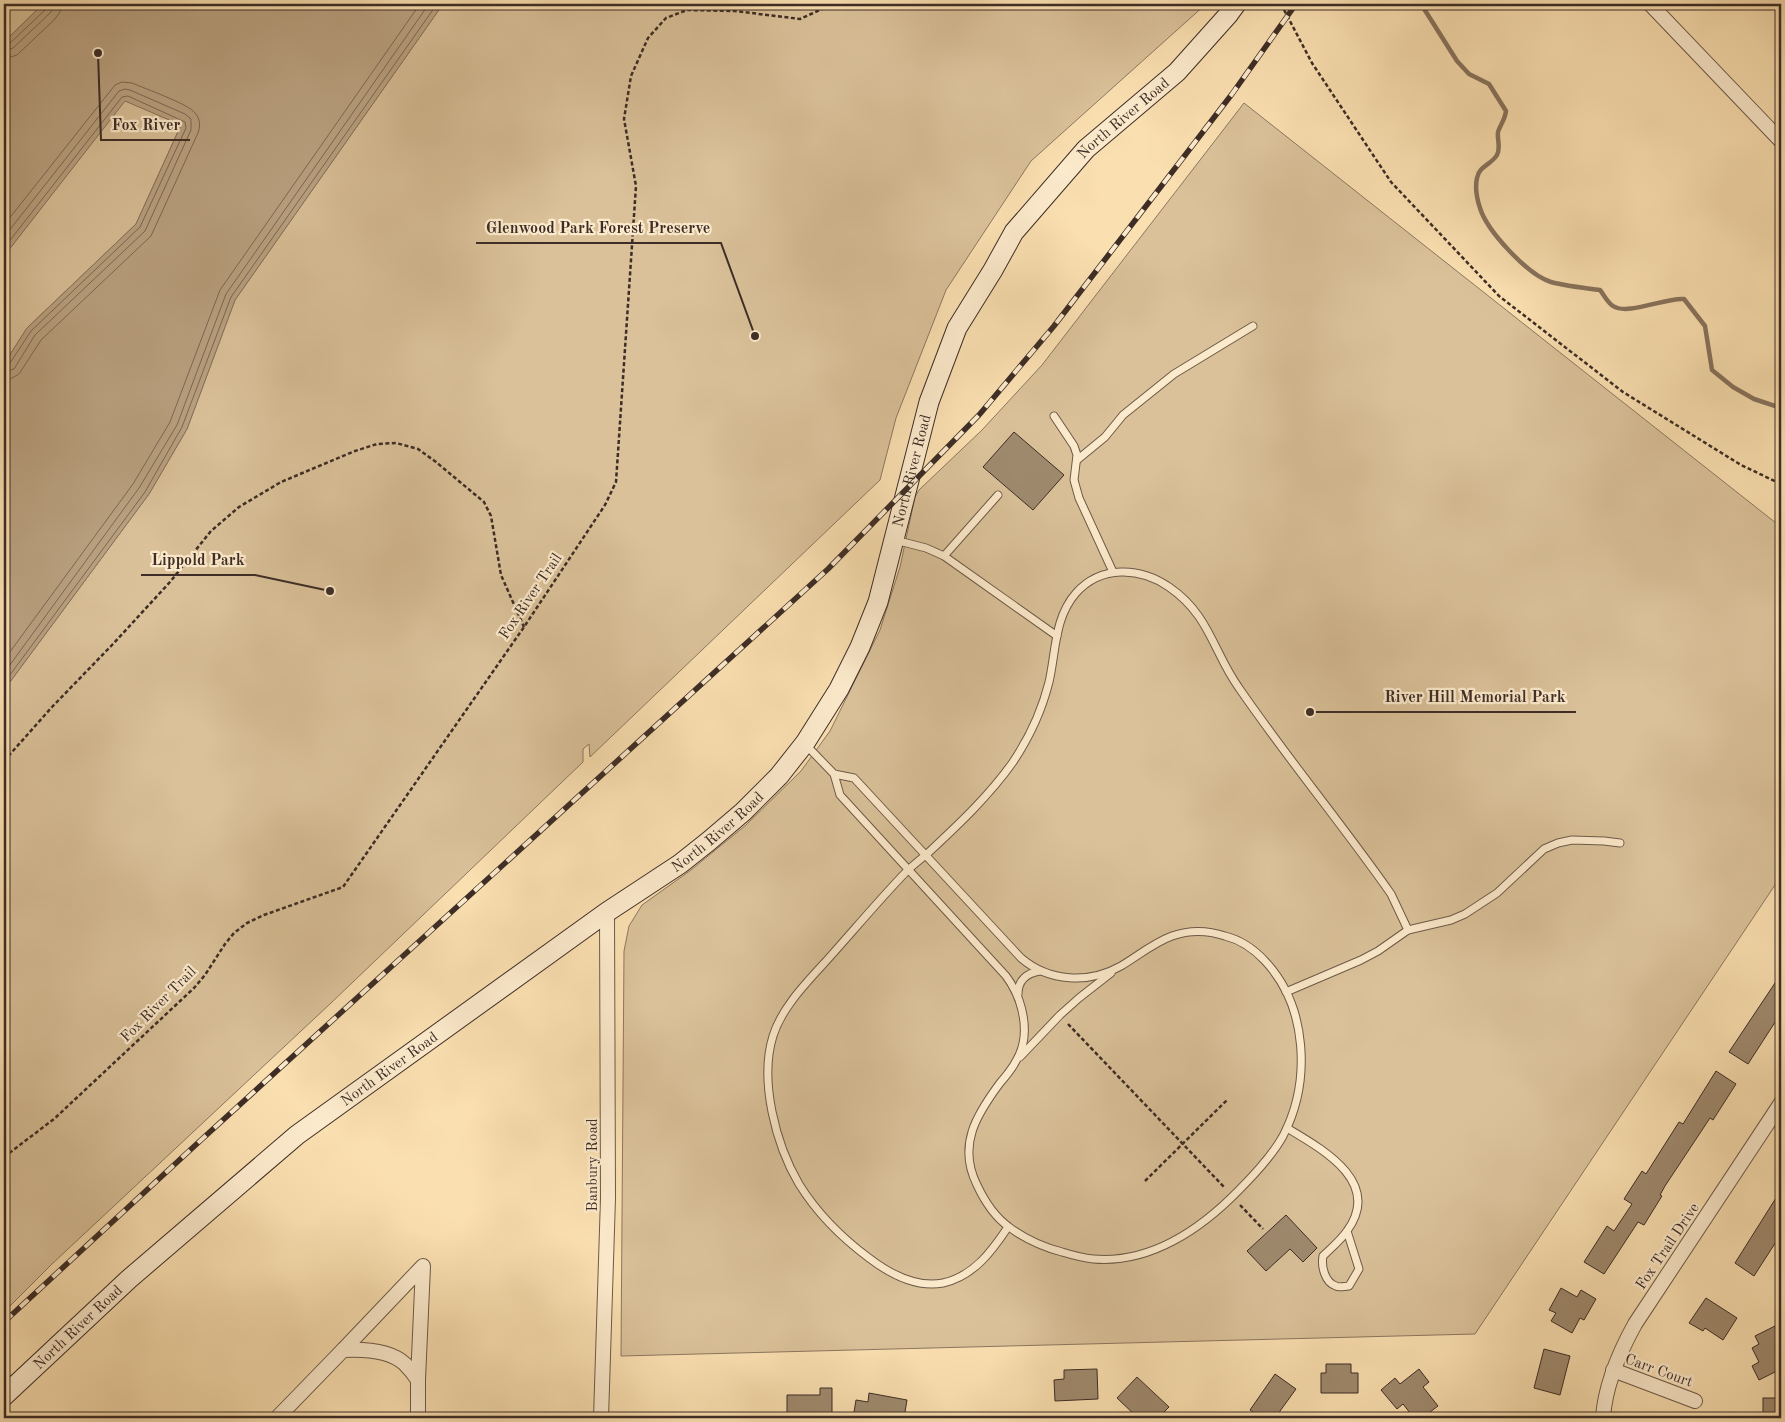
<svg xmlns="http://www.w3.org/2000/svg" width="1785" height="1422" viewBox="0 0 1785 1422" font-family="'Old Standard TT',serif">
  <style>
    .green { fill: #dac199; stroke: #8c7760 }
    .water { fill: #baa281; stroke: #88735d }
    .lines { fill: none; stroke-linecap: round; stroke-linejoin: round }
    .shore { stroke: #7c6854; stroke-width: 1 }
    .stream { stroke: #88735d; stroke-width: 4.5 }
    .building { fill: #9f8a6e; stroke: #3d2d26 }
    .lane-casing { stroke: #6c5a48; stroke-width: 9 }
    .street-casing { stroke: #6c5a48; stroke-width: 16 }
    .secondary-casing { stroke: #3d2d26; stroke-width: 21 }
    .path { stroke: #3d2d26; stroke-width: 2.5; stroke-dasharray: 4 2.5; stroke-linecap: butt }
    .lane { stroke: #fceacc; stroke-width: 7 }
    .street { stroke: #fceacc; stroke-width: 14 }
    .secondary { stroke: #fceacc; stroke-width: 19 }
    .rail-casing { stroke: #3d2d26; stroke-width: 5.5 }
    .rail { stroke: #fceacc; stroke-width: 4; stroke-dasharray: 11; stroke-linecap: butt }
    .labels { text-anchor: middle; stroke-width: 4.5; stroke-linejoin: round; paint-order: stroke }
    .street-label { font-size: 15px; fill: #3d2d26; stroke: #fceacc }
    .leader { fill: none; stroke: #3d2d26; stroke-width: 2 }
    .callout-dot { fill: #3d2d26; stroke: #fceacc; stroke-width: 2 }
    .callout-label { font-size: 16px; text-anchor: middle; font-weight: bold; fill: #3d2d26; stroke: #fceacc; stroke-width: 4.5; stroke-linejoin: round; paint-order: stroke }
  </style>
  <rect width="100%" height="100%" fill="#fadfb0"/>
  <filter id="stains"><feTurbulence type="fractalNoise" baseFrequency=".004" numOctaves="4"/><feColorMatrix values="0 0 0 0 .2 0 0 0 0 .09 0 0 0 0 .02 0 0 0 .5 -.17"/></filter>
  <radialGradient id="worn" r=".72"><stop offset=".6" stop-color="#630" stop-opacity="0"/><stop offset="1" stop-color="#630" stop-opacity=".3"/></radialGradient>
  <g class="green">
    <polygon points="4,4 34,4 40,7 4,42"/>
    <polygon points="443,4 1206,4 1031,161 946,290 896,418 880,480 590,757 589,744 583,749 583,762 331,1003 52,1264 4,1312 4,690 149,494 187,429 235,300"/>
    <polygon points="125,100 181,125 136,224 27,328 4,364 4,256"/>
    <polygon points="1244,103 1781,527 1781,876 1475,1334 621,1356 624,951 629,926 642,905 691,870 746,825 801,771 830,731 880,630 900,567 915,497 919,490 982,430 1042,365"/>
  </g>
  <polygon class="water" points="46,4 443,4 235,300 187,429 149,494 4,690 4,364 27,328 136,224 181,125 125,101 4,256 4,42 40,7"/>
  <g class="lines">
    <g class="shore">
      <polyline points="4,45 9,44 45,10 47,4"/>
      <polyline points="4,51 13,48 49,14 53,9 53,4"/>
      <polyline points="4,59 17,55 54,20 60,12 61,4"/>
      <path d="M4,225l111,-140 7,-3 10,1c14,6 53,20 61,28 7,6 8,14 5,22l-47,103 -110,104 -22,34 -7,4 -8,2"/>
      <polyline points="4,237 119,91 125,89 130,90 185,114 191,119 191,130 145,231 35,335 14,369 4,372"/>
      <polyline points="4,248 122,97 128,96 185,122 186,128 140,227 31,331 10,363 4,366"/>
      <polyline points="4,660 133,484 170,422 220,290 420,4"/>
      <polyline points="4,673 139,488 177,425 226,294 429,4"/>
      <polyline points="4,683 145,492 182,427 231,297 437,4"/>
    </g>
    <path class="stream" d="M1421,4l36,57 12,13 20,10 17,27c-1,9 -6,14 -8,21 -1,8 3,16 -1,23 -5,9 -18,11 -20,23 -2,9 0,21 3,30 7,23 48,67 71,74 15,4 33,6 49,8 4,5 8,13 13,16 15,10 53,-9 71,-7l21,27 7,44 21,17 21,12 27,9"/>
  </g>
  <g class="building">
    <polygon points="1014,432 1064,475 1033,510 983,467"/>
    <polygon points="1781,974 1781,1013 1748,1064 1729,1052"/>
    <polygon points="1716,1071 1736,1084 1713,1120 1710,1118 1665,1186 1660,1195 1662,1196 1644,1225 1638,1222 1604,1274 1584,1262 1607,1226 1614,1231 1632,1204 1624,1199 1642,1171 1646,1174 1679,1122 1683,1124"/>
    <polygon points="1781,1190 1781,1234 1754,1276 1735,1263"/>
    <polygon points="1286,1215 1317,1248 1303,1262 1290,1249 1266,1271 1247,1251"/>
    <polygon points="1561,1288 1577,1297 1581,1290 1596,1299 1584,1320 1580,1318 1572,1333 1551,1321 1556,1313 1549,1310"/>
    <polygon points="1706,1298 1737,1318 1723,1340 1705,1328 1703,1331 1689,1323"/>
    <polygon points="1777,1325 1781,1333 1781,1369 1759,1380 1752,1366 1759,1362 1752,1348 1759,1344 1755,1336"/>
    <polygon points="1544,1349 1570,1356 1560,1395 1534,1388"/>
    <polygon points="1326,1364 1351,1364 1351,1373 1358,1373 1358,1393 1321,1393 1321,1373 1326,1373"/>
    <polygon points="1097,1369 1098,1399 1055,1401 1054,1380 1064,1379 1064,1370"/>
    <polygon points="1419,1369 1429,1382 1423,1387 1438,1406 1422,1418 1414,1418 1403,1404 1397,1409 1381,1390 1395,1378 1400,1384"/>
    <polygon points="1275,1374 1296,1389 1275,1418 1262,1418 1250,1410"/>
    <polygon points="1137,1377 1169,1407 1158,1418 1138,1418 1117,1398"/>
    <polygon points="820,1388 832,1388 832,1418 787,1418 787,1395 820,1395"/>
    <polygon points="869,1393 907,1400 904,1418 853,1418 856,1400 868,1402"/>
    <rect x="1763" y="1398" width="18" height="20"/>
  </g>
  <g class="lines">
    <defs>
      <g id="lane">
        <polyline points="1054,416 1074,446 1077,455 1074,480 1079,498 1113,572"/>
        <polyline points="1077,460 1105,437 1123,415 1174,374 1253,326"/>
        <polyline points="895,540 926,548 944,556 1057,636"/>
        <polyline points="944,556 998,495"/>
        <path d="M805,744l29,30 20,4 167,180c28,24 68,26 100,8 17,-10 32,-23 51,-30 17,-6 35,-6 53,0 16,4 28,12 40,25 43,46 46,121 18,175 -11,20 -28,38 -44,54 -38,39 -89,74 -146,69 -10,-1 -21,-4 -31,-7 -19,-5 -37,-13 -53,-25 -14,-10 -25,-27 -32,-42 -20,-40 0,-71 23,-102 6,-7 12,-14 16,-22 16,-26 7,-62 -10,-85l-166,-181 -6,-21"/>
        <polyline points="1286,992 1361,960 1378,951 1408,930 1451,920 1465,914 1497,893 1544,849 1558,843 1572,840 1604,841 1620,843"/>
        <path d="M1018,994c0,-14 9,-21 22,-23"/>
        <polyline points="1020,1057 1060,1015 1079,998 1111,973"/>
        <path d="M1287,1128c35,21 96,54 60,103 -6,9 -16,17 -24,25 -2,10 2,27 13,30 3,2 9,0 13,0l10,-17 -12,-38"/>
        <path d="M1008,1227c-16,24 -34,49 -65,56 -26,5 -53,-9 -74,-25 -27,-20 -52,-45 -70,-74 -23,-39 -40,-103 -26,-148 9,-29 34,-54 55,-77 26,-29 51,-59 78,-87 7,-7 15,-13 22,-19 30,-28 61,-57 85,-91 16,-24 29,-52 36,-80 7,-30 5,-64 27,-89 25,-28 64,-26 93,-6 41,28 44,65 70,101 48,70 103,136 152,206l17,36"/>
      </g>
      <g id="street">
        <polyline points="1650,4 1781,141"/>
        <polyline points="343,1350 423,1266 418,1380"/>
        <polyline points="1613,1370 1695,1401"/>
        <path d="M277,1418l66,-68c20,-1 47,0 62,14 5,5 9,10 13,16v38"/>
        <polyline points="601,1418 608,1198 607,912"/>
        <path d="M1603,1418c2,-33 16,-65 32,-94l146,-221"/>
      </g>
      <g id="secondary">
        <path id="s1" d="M4,1396l125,-117 168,-144 310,-223 73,-48 29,-23 34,-29 36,-36 26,-33 34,-54 21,-42 18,-45 51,-200 28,-74 36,-58 21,-38 72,-83 91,-77 51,-57 8,-11"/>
      </g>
    </defs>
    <use href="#lane" class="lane-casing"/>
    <use href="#street" class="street-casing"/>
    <use href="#secondary" class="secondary-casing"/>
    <g class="path">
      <polyline points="1281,4 1312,63 1391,182 1499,296 1623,392 1741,465 1781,484"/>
      <polyline points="4,761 52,707 113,644 170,582 211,531 239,507 281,482 355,451 377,444 396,443 418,449 436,462 484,502 491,516 501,575 524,627"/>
      <polyline points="1068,1024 1225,1188"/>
      <polyline points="4,1157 54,1119 194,988 205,975 225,944 234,933 247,923 264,915 343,887 524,627 605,505 616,482 636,186 624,119 631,76 648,38 666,18 687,10 735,11 800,19 822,9 828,4"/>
      <polyline points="1145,1181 1227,1100"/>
      <polyline points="1240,1205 1263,1229"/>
    </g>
    <use href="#lane" class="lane"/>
    <use href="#street" class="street"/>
    <use href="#secondary" class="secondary"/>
    <defs>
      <polyline id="rail" points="4,1322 201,1140 828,569 979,415 1054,326 1232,94 1296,4"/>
    </defs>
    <use href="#rail" class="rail-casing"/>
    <use href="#rail" class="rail"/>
  </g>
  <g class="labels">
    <g class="street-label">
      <text dy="5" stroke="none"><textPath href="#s1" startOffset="1751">North River Road</textPath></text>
      <text dy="5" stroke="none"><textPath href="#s1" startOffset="1331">North River Road</textPath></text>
      <text transform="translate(530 596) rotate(-56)" y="5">Fox River Trail</text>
      <text dy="5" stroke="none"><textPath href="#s1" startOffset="911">North River Road</textPath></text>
      <text transform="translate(158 1004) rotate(-45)" y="5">Fox River Trail</text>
      <text dy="5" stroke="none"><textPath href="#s1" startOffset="506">North River Road</textPath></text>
      <text transform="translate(592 1165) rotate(-90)" y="5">Banbury Road</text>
      <text transform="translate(1667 1246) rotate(-56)" y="5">Fox Trail Drive</text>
      <text dy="5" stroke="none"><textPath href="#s1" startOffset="101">North River Road</textPath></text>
      <text transform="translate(1659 1370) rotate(20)" y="5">Carr Court</text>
    </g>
  </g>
  <path class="leader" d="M98 53L101 140H190M755 336L721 243H476M330 591L255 575H141M1310 712L1374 712H1576"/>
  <g class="callout-dot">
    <circle cx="98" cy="53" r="5"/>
    <circle cx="755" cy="336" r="5"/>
    <circle cx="330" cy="591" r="5"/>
    <circle cx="1310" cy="712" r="5"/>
  </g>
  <g class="callout-label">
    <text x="146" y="130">Fox River</text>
    <text x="598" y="233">Glenwood Park Forest Preserve</text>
    <text x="198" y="565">Lippold Park</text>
    <text x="1475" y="702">River Hill Memorial Park</text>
  </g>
  <rect width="1785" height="1422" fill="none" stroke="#fadfb0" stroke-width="20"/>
  <rect x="5" y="5" width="1775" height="1412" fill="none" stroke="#3d2d26" stroke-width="2.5"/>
  <rect x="10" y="10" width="1765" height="1402" fill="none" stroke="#3d2d26"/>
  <rect width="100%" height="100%" filter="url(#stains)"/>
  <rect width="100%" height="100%" fill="url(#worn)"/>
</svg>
